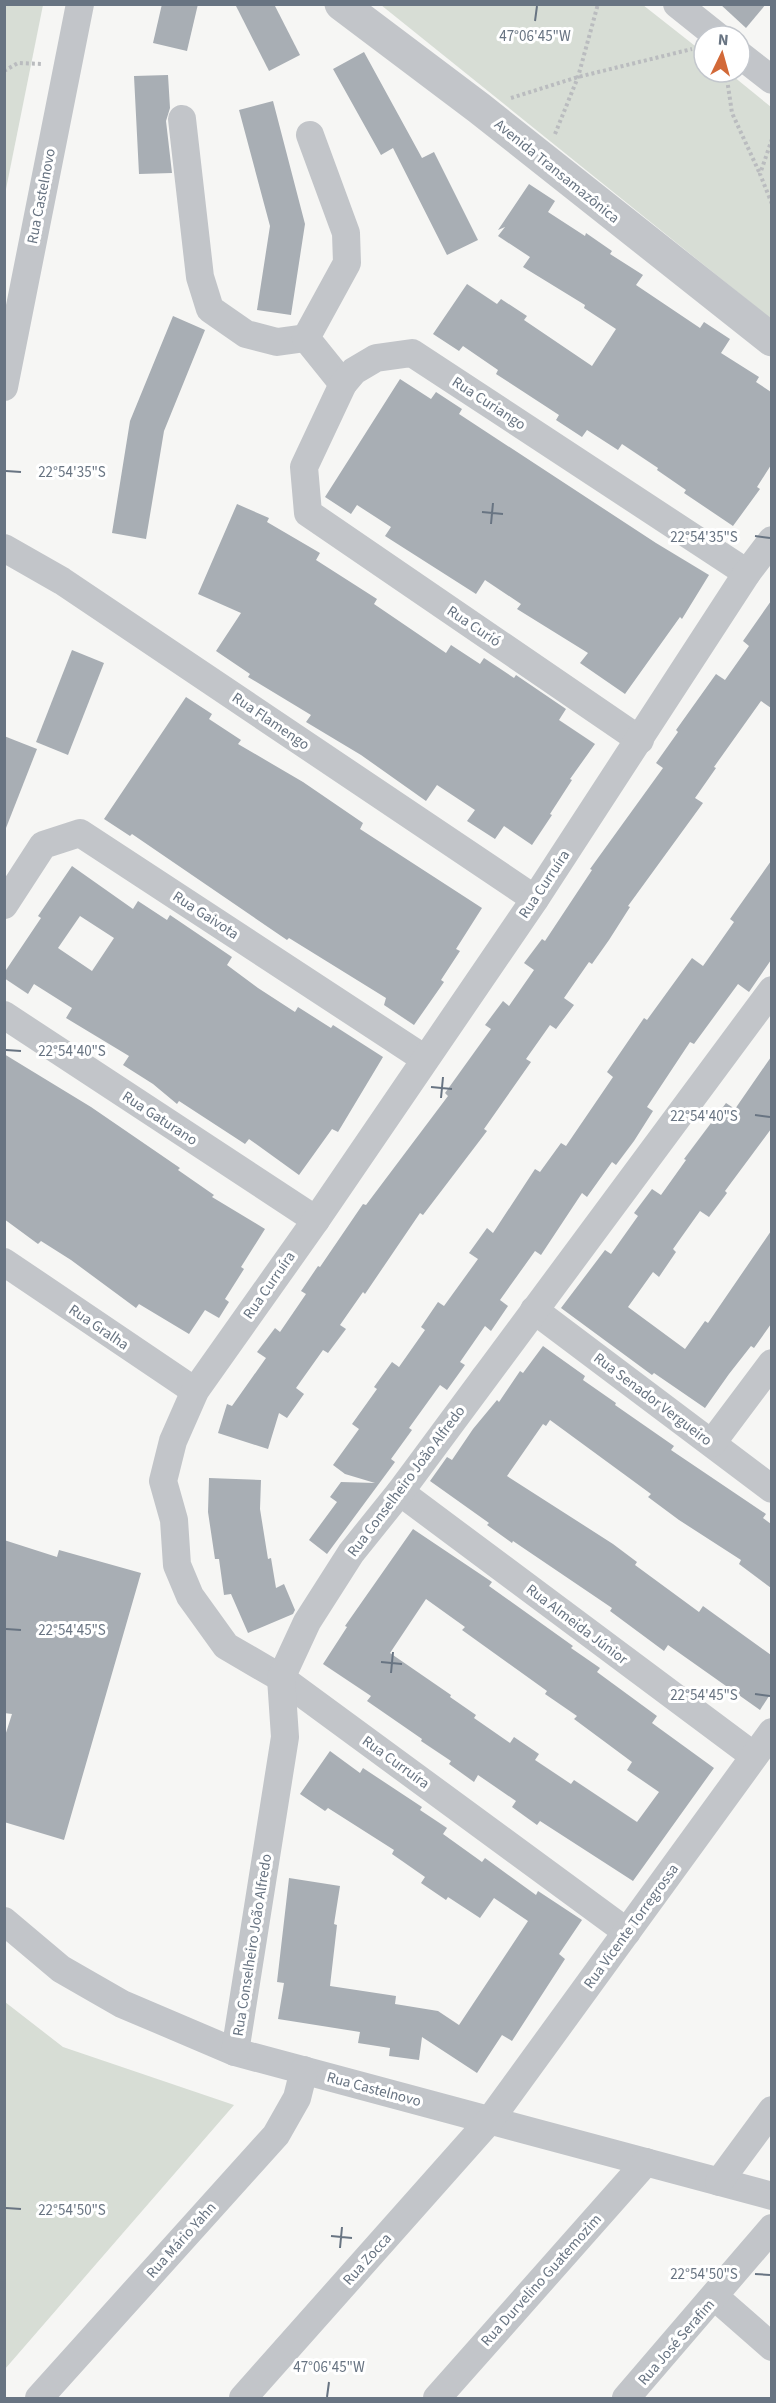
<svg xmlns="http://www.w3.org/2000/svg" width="776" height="2403" viewBox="0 0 776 2403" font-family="'Source Sans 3',sans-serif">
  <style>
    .green { fill: #d7ddd5 }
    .building { fill: #a8aeb4; fill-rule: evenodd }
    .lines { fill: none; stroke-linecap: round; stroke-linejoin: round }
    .path { stroke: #babcbf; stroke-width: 4; stroke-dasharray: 3 3; stroke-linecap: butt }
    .minor { stroke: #c2c5c9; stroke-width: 28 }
    .tertiary { stroke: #c2c5c9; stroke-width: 33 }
    .ticks { fill: none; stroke: #687482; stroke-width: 2 }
    .labels { text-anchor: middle; stroke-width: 6; stroke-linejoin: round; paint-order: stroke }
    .street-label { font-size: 15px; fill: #687482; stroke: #fff }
    .ticks-label { font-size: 15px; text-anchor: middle; fill: #687482; stroke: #fff; stroke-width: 6; stroke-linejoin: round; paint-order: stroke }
  </style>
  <rect width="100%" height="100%" fill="#f6f6f4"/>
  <g class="green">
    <polygon points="5,4 43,5 5,194 4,5"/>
    <polygon points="381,5 643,5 704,53 704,72 728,72 771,107 771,319"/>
    <polygon points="5,2002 63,2047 234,2105 5,2369"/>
  </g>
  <g class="building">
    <polygon points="162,4 198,4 187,51 153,43"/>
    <polygon points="235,4 274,4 300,55 269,71"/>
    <polygon points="720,4 766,4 746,28"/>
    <polygon points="364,52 422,158 434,152 478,240 447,255 393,148 381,155 333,69"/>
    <polygon points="168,75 170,108 166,121 172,173 139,174 134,76"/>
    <polygon points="273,101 305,224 291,315 257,310 270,226 239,110"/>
    <polygon points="529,184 555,201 548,212 585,236 586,233 612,251 610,254 643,275 636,285 700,328 704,322 730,339 721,353 759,377 756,382 771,392 771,465 757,487 760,489 733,526 684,493 686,490 657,470 658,468 622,444 618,450 587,430 582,437 556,420 559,415 496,374 498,370 463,346 459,351 433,334 467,284 497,304 501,299 527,316 524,320 592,366 616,329 584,308 585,305 523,267 530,257 498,236 505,227 498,230"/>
    <polygon points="173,316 205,330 164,431 146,539 112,533 130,421"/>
    <polygon points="400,379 431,399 436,392 462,409 459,414 656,543 709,575 682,619 680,617 625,694 580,663 588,653 517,609 521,604 485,580 476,594 385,536 391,527 357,505 351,514 325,497"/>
    <polygon points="237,504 269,518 267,522 320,553 316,560 377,599 374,604 446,653 451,645 480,664 484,658 514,678 516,675 566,709 559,720 595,744 570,779 572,780 550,814 552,815 532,845 504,826 495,839 467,821 475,810 437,785 426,801 361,755 306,722 311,715 248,677 250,674 216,651 241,613 198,594"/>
    <polygon points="771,601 771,708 761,701 714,767 716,768 695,798 703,803 628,906 630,907 609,940 592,964 589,962 564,998 574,1005 556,1029 550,1025 526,1059 531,1062 484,1129 487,1131 423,1215 420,1213 365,1294 363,1292 340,1325 346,1329 328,1353 323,1350 296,1388 304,1394 287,1418 279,1413 268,1449 218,1433 227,1404 232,1406 266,1358 257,1352 275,1328 280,1332 306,1294 301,1291 318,1266 320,1267 363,1204 366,1205 448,1096 445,1093 491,1029 485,1025 503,1001 509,1006 534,970 524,963 542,939 545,941 592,870 590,869 663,768 656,763 678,732 676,730 716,674 725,680 749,646 743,641"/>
    <polygon points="72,650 104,663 68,755 36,742"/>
    <polygon points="186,697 212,714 209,719 241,740 238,744 303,782 363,823 360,829 482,908 456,949 460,951 441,980 444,982 414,1025 384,1005 386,998 289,938 287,940 132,834 130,836 104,819"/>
    <polygon points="4,736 37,749 6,828 4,827"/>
    <polygon points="771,861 771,960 749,992 738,984 694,1044 690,1042 647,1107 653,1111 634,1141 616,1165 612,1162 587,1197 582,1193 541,1255 535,1251 500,1300 508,1306 491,1331 485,1326 460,1362 465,1365 447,1390 440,1385 409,1428 412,1430 391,1459 395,1462 327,1554 309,1540 337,1502 330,1497 341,1482 375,1483 345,1474 333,1465 359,1429 352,1424 377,1389 374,1387 392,1362 399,1367 425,1330 421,1327 438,1302 444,1306 478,1259 469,1253 487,1228 493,1233 535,1169 540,1172 561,1143 566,1146 613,1077 607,1072 644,1018 647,1020 692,958 703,966 734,922 730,919"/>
    <path d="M72,866l61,43 5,-8 29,19 3,-5 62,42 -5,8 31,23 37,24 3,-5 33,21 2,-3 50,32 -45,75 -6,-3 -33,46 -50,-36 -4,5 -66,-43 -2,3 -24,-20 -30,-19 6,-9 -63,-38 6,-10 -38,-24 -6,10 -24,-16v-5l37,-55 -3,-2zM80,916l34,22 -22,33 -34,-23z"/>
    <polygon points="4,1054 91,1107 180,1168 178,1170 214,1195 212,1197 265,1229 241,1267 244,1269 225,1299 229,1302 219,1318 205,1310 189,1334 139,1304 136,1308 71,1260 41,1241 38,1244 4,1219"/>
    <polygon points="771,1057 771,1129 725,1191 727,1193 709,1217 700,1211 673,1249 676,1252 659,1277 653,1272 628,1307 685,1349 705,1321 708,1323 771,1231 771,1324 754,1348 751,1346 729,1374 705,1408 654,1373 652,1375 561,1308 605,1250 611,1254 638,1216 634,1213 652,1189 661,1195 686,1160 684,1159 726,1103 735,1109"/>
    <polygon points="543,1346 585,1376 583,1380 616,1403 615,1405 674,1446 671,1450 766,1514 763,1518 771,1524 771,1588 739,1564 741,1560 679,1520 648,1497 651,1494 550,1420 546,1426 543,1424 507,1476 613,1544 637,1562 635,1565 699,1612 703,1606 771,1655 771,1693 760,1710 668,1645 664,1651 610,1611 612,1608 513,1541 512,1543 487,1525 489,1523 430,1481 447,1457 452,1460 473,1429 497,1400 499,1402 520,1371 523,1373"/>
    <polygon points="209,1478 261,1480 260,1509 268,1559 271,1558 276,1588 284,1584 295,1610 293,1614 248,1633 231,1594 224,1595 219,1559 215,1559 208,1512"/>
    <path d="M413,1529l79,53 -3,4 84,60 -2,2 29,20 -3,4 60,44 -5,7 62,45 -81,113 -93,-60 -3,4 -25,-18 4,-6 -38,-26 -4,7 -25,-18 2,-3 -30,-20 1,-2 -55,-38 4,-5 -48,-32 24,-37 -2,-1zM426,1599l39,28 -3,3 85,61 -2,3 32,22 -3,3 58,43 -5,8 32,22 -22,30 -63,-42 -3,4 -36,-24 4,-6 -25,-17 -4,6 -36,-25 2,-3 -26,-18 1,-2 -61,-42z"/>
    <polygon points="4,1540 57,1557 59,1550 141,1573 64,1840 4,1822 4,1739 12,1714 4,1713"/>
    <polygon points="330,1751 360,1773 363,1768 422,1807 420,1810 447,1828 443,1834 482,1862 485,1858 536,1895 538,1891 582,1920 559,1954 565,1959 512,2041 502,2035 477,2073 422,2037 419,2060 389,2056 390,2048 358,2043 360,2032 278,2019 284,1983 277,1982 289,1878 340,1886 334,1924 337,1925 330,1986 396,1996 395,2004 438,2011 459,2025 528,1921 494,1898 480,1918 448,1897 446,1900 421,1883 425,1877 392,1854 394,1850 328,1808 325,1811 300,1794"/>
  </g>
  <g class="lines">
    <g class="path">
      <polyline points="4,71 18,63 41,64"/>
      <polyline points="727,79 732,113 760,174"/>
      <polyline points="511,98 578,77 692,49"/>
      <polyline points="555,134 578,77 598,4"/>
      <polyline points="772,139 760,174 772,204"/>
    </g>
    <g class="minor">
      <polyline points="677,4 717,36"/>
      <polyline points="740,55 772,80"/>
      <polyline points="182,119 200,277 210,309 246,334 277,342 306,338"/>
      <polyline points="310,135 346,233 347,263 306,338 343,384"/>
      <polyline points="4,387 80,4"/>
      <polyline points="4,548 62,581 535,899"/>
      <polyline points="640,740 308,513 304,467 343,384 354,371 376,358 412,353 747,573"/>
      <polyline points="4,905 43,845 80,833 425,1059"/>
      <polyline points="4,1015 316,1220"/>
      <polyline points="4,1262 195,1391"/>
      <polyline points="534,1310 772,1489"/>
      <polyline points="712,1443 772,1363"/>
      <polyline points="400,1492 754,1756"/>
      <polyline points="4,1921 61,1969 122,2004 235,2052 772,2196"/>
      <polyline points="627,1932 281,1678 226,1646 190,1596 177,1565 174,1520 163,1481 173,1441 195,1391 316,1220 535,899 747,573 772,540"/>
      <polyline points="235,2052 285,1737 281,1678 307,1622 351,1553 400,1492 772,990"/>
      <polyline points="719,2182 772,2110"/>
      <polyline points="715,2297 772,2347"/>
      <polyline points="39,2398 276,2135 297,2098 304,2070"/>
      <polyline points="243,2398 490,2120 772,1732"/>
      <polyline points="437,2398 646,2162"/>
      <polyline points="626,2398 772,2228"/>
    </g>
    <polyline class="tertiary" points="341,4 479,108 772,340"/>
  </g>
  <path class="ticks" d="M535,21l2,-15M6,471l15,1M482,512l21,2M491,524l2,-21M755,536l15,2M6,1050l15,1M431,1087l21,2M441,1098l2,-21M755,1115l15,2M6,1629l15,1M381,1662l21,2M391,1673l2,-21M755,1694l15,2M6,2208l15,1M331,2236l21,2M340,2248l2,-21M755,2274l15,1M327,2397l2,-15"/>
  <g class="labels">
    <g class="street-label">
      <text transform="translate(557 171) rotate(39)" y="5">Avenida Transamazônica</text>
      <text transform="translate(41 196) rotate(-79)" y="5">Rua Castelnovo</text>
      <text transform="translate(489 403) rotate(33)" y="5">Rua Curiango</text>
      <text transform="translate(474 626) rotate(34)" y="5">Rua Curió</text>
      <text transform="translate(271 721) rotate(34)" y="5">Rua Flamengo</text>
      <text transform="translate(544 884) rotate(-56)" y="5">Rua Curruíra</text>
      <text transform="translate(206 915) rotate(33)" y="5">Rua Gaivota</text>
      <text transform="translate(160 1118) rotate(33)" y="5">Rua Gaturano</text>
      <text transform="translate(269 1285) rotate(-55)" y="5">Rua Curruíra</text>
      <text transform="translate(99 1327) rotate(34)" y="5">Rua Gralha</text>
      <text transform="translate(653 1399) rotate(37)" y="5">Rua Senador Vergueiro</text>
      <text transform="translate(406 1481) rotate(-53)" y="5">Rua Conselheiro João Alfredo</text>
      <text transform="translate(577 1624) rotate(37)" y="5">Rua Almeida Júnior</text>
      <text transform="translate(396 1762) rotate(36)" y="5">Rua Curruíra</text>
      <text transform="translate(631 1926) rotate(-54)" y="5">Rua Vicente Torregrossa</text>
      <text transform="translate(252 1945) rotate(-81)" y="5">Rua Conselheiro João Alfredo</text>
      <text transform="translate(374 2089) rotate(15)" y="5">Rua Castelnovo</text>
      <text transform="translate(181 2240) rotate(-48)" y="5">Rua Mário Yahn</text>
      <text transform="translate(367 2259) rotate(-48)" y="5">Rua Zocca</text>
      <text transform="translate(541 2280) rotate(-48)" y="5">Rua Durvelino Guatemozim</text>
      <text transform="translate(676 2342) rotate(-49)" y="5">Rua José Serafim</text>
    </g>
  </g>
  <g class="ticks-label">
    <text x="535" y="41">47°06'45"W</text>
    <text x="72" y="477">22°54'35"S</text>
    <text x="704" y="542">22°54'35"S</text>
    <text x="72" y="1056">22°54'40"S</text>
    <text x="704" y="1121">22°54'40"S</text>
    <text x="72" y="1635">22°54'45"S</text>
    <text x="704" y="1700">22°54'45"S</text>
    <text x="72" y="2215">22°54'50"S</text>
    <text x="704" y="2279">22°54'50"S</text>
    <text x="329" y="2372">47°06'45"W</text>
  </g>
  <rect width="776" height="2403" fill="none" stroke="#687482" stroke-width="12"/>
  <g transform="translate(722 54) rotate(5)"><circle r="28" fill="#ffffff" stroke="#c3c7cd" stroke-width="1.5"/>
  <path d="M0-4.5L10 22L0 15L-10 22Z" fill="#d26938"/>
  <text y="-9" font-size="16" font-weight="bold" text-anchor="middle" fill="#687482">N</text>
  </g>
</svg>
